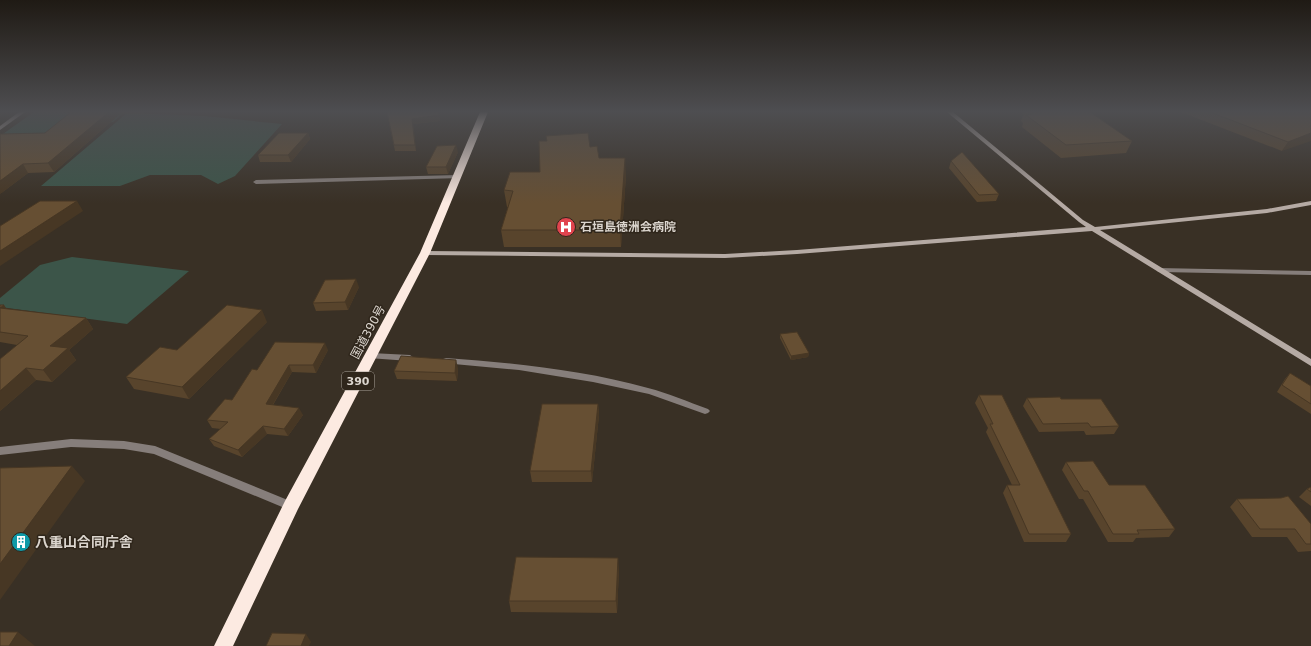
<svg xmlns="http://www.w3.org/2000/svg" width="1311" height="646" viewBox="0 0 1311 646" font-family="'DejaVu Sans','Noto Sans JP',sans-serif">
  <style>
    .green { fill: #3c5549 }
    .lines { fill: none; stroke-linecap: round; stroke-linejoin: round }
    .street { fill: #867e7b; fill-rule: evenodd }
    .secondary { fill: #b5aaa4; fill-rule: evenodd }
    .highway { fill: #fceae1; fill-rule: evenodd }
    .wall { fill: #58442c }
    .shaded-wall { fill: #473724 }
    .building { fill: #664f33; stroke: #473724 }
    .labels { text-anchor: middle; stroke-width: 3; stroke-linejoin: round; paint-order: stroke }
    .shield { fill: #2f261b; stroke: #a7a098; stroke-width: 1 }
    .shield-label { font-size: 11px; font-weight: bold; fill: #dbd5ce }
    .poi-label { font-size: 12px; font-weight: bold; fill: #dbd5ce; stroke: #2f261b; text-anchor: start }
    .street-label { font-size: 12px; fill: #dbd5ce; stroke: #2f261b }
    .near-poi-label { font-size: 14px; font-weight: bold; fill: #dbd5ce; stroke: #2f261b; text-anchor: start }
  </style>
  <rect width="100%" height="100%" fill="#393025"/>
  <g class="green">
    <polygon points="34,112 123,113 113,122 70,123 47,139 0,136"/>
    <polygon points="127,113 204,116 282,124 235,176 218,184 201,175 150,175 120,186 41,186"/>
    <polygon points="72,257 189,271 127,324 0,307 0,298 40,265"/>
  </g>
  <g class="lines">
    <g class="street">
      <polygon points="458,175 461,177 460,178 256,184 253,182 256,180"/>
      <polygon points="1158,268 1311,271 1311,275 1161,272 1158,272 1157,270"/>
      <polygon points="371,353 410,355 414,358 410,361 368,358 367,356 368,354"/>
      <path d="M446,358c68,5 136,12 202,30 20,5 40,14 60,21l2,2 -2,2 -3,1 -56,-20 -56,-12 -74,-12 -76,-7 -1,-2 1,-2z"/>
      <polygon points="71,439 124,441 155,446 295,503 296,506 295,509 291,510 287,509 154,454 124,449 71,447 0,455 0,447"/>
    </g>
    <g class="secondary">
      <polygon points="19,112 25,112 0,130 0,126"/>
      <polygon points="947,112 953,112 1083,220 1095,227 1267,209 1311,201 1311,205 1267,213 1100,230 1311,359 1311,366 1092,231 797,254 725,258 425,255 421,253 425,251 725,254 797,250 1086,227 1079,222"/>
    </g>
    <polygon class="highway" points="480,112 488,112 430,253 298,509 233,646 214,646 285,501 420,253"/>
  </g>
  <g class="wall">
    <polygon points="71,112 144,112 142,114 120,114 54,172 28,173 0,194 45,133"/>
    <polygon points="387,112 439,112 440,121 413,124 416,151 395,151"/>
    <polygon points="1024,112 1090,112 1132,141 1126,153 1061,158 1022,127 1023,123 1021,121"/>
    <polygon points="1181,112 1311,112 1282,151"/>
    <polygon points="308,133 310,139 291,162 260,162 258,155"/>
    <polygon points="590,147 599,158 626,175 621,247 504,247 501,230 508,207 507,207 504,190"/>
    <polygon points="458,152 448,174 428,174 426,167"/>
    <polygon points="951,161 999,194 996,201 977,202 949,168"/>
    <polygon points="359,287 348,310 316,311 313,303"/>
    <polygon points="0,305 4,305 6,309 86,318 93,329 69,350 76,360 52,382 36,380 0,411 17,345 0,342"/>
    <polygon points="267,322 189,399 134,389 126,377 177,350"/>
    <polygon points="780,334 809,353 808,357 791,360 780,338"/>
    <polygon points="328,350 316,373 292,372 273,405 303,415 288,436 267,434 242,457 214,446 209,439 221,429 212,428 207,420 232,400 257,370"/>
    <polygon points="458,368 457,381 397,379 394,371"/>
    <polygon points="1290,373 1311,386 1311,414 1277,392 1285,379"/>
    <polygon points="979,395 1071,534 1066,542 1024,542 1003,493 1007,485 1012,485 986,432 988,428 975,403"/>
    <polygon points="1027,398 1061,399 1119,426 1114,434 1086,435 1084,431 1039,432 1023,406"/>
    <polygon points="598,404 599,415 592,482 532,482 530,471"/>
    <polygon points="1066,462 1109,485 1175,529 1169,537 1136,538 1133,542 1108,542 1083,499 1079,499 1062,470"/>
    <polygon points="1311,487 1311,506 1299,497 1307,489"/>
    <polygon points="1237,499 1311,524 1311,551 1298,552 1287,537 1252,537 1230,507"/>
    <polygon points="619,569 617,613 511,612 509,601"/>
  </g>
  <g class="shaded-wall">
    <polygon points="0,112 6,112 0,117"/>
    <polygon points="109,112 119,112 120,114 54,172 48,163"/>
    <polygon points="439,112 440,121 413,124 416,151 415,145 412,119"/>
    <polygon points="308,133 310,139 291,162 288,155"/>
    <polygon points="1311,133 1311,141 1282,151 1288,142"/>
    <polygon points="456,145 458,152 448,174 446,167"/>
    <polygon points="625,158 626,175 621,247 620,230"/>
    <polygon points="23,164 28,173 0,194 0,181"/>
    <polygon points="77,201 83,211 0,266 0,251"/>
    <polygon points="356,279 359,287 348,310 345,302"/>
    <polygon points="4,305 12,317 0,308"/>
    <polygon points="262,310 267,322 189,399 182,387"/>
    <polygon points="86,318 93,329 69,350 76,360 52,382 43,370 50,346"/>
    <polygon points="325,343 328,350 316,373 313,365"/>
    <polygon points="809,353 808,357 791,360 791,356"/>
    <polygon points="456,360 458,368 457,381 455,373"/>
    <polygon points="289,365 292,372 269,411 266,404"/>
    <polygon points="26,368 36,380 0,411 0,391"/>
    <polygon points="598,404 599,415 592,482 591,471"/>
    <polygon points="299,408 303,415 288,436 284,429"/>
    <polygon points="263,426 267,434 242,457 238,450"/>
    <polygon points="72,466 85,481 0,600 0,564"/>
    <polygon points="618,558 619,569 617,613 616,601"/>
    <polygon points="18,632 35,646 9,646"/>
    <polygon points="306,634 311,642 309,646 301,646"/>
  </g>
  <g class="building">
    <polygon points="71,112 109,112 48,163 23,164 0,181 0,134 45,133"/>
    <polygon points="387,112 439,112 439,115 412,119 415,145 394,145"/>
    <polygon points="1029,112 1090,112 1132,141 1066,145 1026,115 1032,114"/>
    <polygon points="1210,112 1311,112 1311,133 1288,142"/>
    <polygon points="279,133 308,133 288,155 258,155"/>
    <polygon points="588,133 590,147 597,146 599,158 625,158 620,230 501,230 513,191 504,190 510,172 540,172 539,141 547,141 546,136"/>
    <polygon points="456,145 446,167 426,167 437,146"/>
    <polygon points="962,152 999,194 979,195 951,161"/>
    <polygon points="40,201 77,201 0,251 0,226"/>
    <polygon points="356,279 345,302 313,303 325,280"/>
    <polygon points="0,305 4,305 0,308"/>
    <polygon points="227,305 262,310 182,387 126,377 160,347 177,350"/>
    <polygon points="0,308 86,318 50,346 68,348 43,370 26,368 0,391 0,359 28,336 0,332"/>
    <polygon points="797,332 809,353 791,356 780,334"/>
    <polygon points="275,342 325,343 313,365 289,365 266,404 299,408 284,429 263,426 238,450 209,439 228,422 207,420 225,399 232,400 252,369 257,370"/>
    <polygon points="401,356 456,360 455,373 394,371"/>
    <polygon points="1290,373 1311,386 1311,404 1282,385"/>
    <polygon points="979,395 1002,395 1071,534 1029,534 1007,485 1020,485 990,424 993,424"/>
    <polygon points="1060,397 1061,399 1101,399 1119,426 1091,427 1088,423 1043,424 1027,398"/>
    <polygon points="542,404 598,404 591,471 530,471"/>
    <polygon points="1093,461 1109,485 1145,485 1175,529 1137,530 1139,534 1113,534 1088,491 1084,491 1066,462"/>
    <polygon points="72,466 0,564 0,468"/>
    <polygon points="1311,487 1311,492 1307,489"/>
    <polygon points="1288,496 1311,524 1311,544 1306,544 1295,529 1260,529 1237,499 1281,498"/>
    <polygon points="516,557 618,558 616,601 509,601"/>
    <polygon points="0,632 18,632 9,646 0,646"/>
    <polygon points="272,633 306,634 301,646 266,646"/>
  </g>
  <linearGradient id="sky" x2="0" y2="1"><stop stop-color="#1f1a14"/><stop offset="0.55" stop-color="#4e4e51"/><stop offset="1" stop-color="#4e4e51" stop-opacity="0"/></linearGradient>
  <rect width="1311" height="203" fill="url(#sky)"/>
  <defs>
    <symbol id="hospital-disc" viewBox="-11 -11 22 22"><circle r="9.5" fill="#e0444e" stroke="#2f261b"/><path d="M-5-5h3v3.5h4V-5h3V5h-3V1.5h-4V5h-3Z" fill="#fff"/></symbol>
    <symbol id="building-disc" viewBox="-11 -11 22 22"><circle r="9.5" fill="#0f9aa8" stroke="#2f261b"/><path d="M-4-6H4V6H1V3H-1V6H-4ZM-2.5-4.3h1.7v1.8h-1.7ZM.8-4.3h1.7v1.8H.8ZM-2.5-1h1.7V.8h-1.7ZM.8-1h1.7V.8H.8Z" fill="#fff"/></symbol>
  </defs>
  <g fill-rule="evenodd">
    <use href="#hospital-disc" x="555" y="216" width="22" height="22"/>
    <use href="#building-disc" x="10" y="531" width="22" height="22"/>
  </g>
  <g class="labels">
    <rect class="shield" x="342" y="372" width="32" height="18" rx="3"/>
    <g class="shield-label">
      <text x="358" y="385">390</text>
    </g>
    <g class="poi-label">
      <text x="580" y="231">石垣島徳洲会病院</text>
    </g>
    <g class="street-label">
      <text transform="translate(368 332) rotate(-62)" y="4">国道390号</text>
    </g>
    <g class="near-poi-label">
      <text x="35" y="547">八重山合同庁舎</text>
    </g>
  </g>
</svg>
